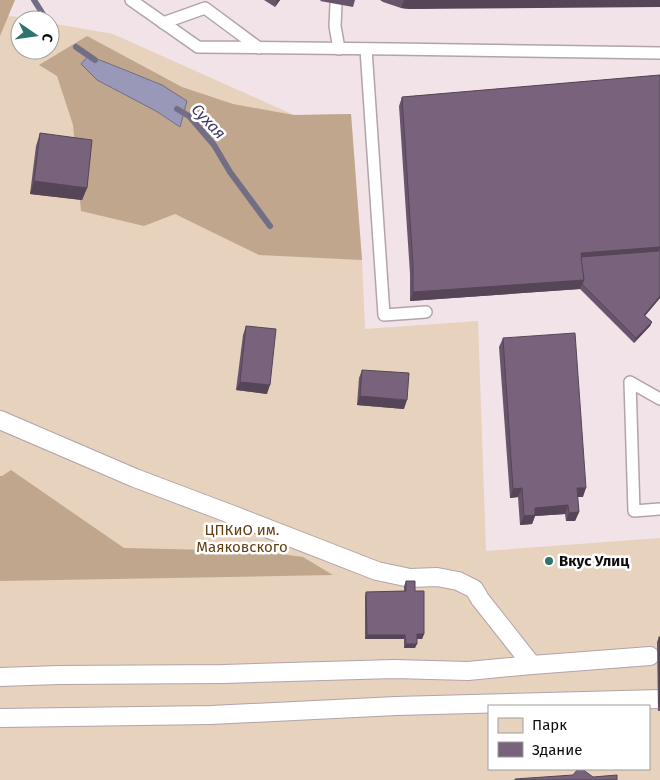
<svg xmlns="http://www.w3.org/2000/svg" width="660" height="780" viewBox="0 0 660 780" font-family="'Fira Sans',sans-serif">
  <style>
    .green { fill: #e7d2bd; fill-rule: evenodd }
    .forest { fill: #c0a68d }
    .water { fill: #9a98b8; stroke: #716e85 }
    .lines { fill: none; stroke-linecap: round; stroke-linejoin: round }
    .stream { stroke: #716e85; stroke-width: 6 }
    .service-casing { stroke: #b2a4a8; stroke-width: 14 }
    .pedestrian-casing { stroke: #b2a4a8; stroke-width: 20 }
    .service { stroke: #fff; stroke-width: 11 }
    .pedestrian { stroke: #fff; stroke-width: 18 }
    .wall { fill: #68556b }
    .shaded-wall { fill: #554557 }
    .building { fill: #79637c; stroke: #554557 }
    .poi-dot { fill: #2c746c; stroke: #fff; stroke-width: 2 }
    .labels { text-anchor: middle; stroke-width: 5; stroke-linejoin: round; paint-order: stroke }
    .park-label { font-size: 15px; fill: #643f14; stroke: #fff }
    .poi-label { font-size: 15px; font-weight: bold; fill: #100b0d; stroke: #fff; text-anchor: start }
    .water-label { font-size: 16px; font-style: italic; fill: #3f3966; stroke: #fff }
  </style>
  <rect width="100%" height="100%" fill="#f1e3e7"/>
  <path class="green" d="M0,14l33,6h-13v30h30v-27l63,11 181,81 57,-1 11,146 3,69 113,-8 8,230 174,-13v242h-660zM489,706h160v63h-160z"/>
  <g class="forest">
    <polygon points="0,0 15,0 0,36"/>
    <polygon points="87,36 182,87 233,104 294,115 351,114 362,260 259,255 175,214 144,226 81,211 73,125 57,76 39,65"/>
    <polygon points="11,470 124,548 258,551 303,557 333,575 0,581 0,476 2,476"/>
  </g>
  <polygon class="water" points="88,56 105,62 162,85 187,101 180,127 156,111 97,80 81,64"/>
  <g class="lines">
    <g class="stream">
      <polyline points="34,0 46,19"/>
      <polyline points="76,47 95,60"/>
      <polyline points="177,109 189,116 214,145 230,172 270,226"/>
    </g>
    <defs>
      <g id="service">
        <polyline points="131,0 198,47 393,49 660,53"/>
        <polyline points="336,4 335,26 339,49"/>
        <polyline points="163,23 205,8 259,48"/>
        <polyline points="366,49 384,315 426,312"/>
        <polyline points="660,399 630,382 634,511 660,509"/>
      </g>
      <g id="pedestrian">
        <polyline points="0,420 135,478 233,515 377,571 410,578 437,577 458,581 474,589 480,599 532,665"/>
        <polyline points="0,677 59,675 223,674 394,669 468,671 532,665 650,656"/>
        <polyline points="0,718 211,715 396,706 660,699"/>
      </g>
    </defs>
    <use href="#service" class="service-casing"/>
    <use href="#pedestrian" class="pedestrian-casing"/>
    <use href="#service" class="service"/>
    <use href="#pedestrian" class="pedestrian"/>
  </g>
  <g class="wall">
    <polygon points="264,0 280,0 275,7"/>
    <polygon points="321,0 355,0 353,7 320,1"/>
    <polygon points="380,0 660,0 410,9 401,8 383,2"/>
    <polygon points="660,75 660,298 645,316 652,322 650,326 634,343 580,289 410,301 410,274 399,106 402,97"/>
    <polygon points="40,133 87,188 82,200 30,194 36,146"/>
    <polygon points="246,326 267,394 236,390 243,335"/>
    <polygon points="503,338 583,497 577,497 579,512 575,521 566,521 565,514 535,516 532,524 520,525 518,497 510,498 499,347"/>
    <polygon points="362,370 404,409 357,405 359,378"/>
    <polygon points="406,581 415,591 424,634 422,639 417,639 415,648 404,648 404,639 365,639 365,596 366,592 404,591 404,586"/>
    <polygon points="659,637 660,637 660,711 658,711 657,642"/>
  </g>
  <g class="shaded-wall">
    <polygon points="277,0 280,0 275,7"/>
    <polygon points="404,0 660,0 660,7 410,9 401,8"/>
    <polygon points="34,181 87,188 82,200 30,194"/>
    <polygon points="660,247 660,249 658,256 580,261 581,253"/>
    <polygon points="584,280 580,289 410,301 413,292"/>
    <polygon points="660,296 660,298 642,319 644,315"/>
    <polygon points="652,322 650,326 634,343 636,338"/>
    <polygon points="240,382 270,385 267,394 236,390"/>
    <polygon points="360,396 407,400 404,409 357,405"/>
    <polygon points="522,488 518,497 510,498 513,489"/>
    <polygon points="577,488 586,488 583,497 573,497"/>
    <polygon points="568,505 565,514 535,516 532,524 520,525 524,516 535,508"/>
    <polygon points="579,512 575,521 566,521 569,513"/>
    <polygon points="417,634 424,634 422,639 415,639"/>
    <polygon points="367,635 405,635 404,639 365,639"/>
    <polygon points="406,644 417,644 415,648 404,648"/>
  </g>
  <g class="building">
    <polygon points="660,75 660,247 581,253 584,280 413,292 413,265 402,97"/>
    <polygon points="40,133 92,140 87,188 34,181"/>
    <polygon points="660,249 660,296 644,315 652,322 636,338 582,284 584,280 581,257 659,251"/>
    <polygon points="246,326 276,329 270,385 240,382"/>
    <polygon points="575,333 586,488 577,488 579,512 569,513 568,505 535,508 535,515 524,516 522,488 513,489 503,338"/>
    <polygon points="362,370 409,373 407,400 360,396"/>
    <polygon points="406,581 415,581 415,591 424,591 424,634 417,634 417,644 406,644 405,635 367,635 366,592 406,591"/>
    <rect x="659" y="637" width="1" height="69"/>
    <polygon points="578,769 582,769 593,777 617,775 617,780 515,780 515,779 573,775"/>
  </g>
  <circle class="poi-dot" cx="549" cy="561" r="5"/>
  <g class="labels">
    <g class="park-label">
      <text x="242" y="535">ЦПКиО им.<tspan x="242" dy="17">Маяковского</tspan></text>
    </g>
    <g class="poi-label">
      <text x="559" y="566">Вкус Улиц</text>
    </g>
    <g class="water-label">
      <text transform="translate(209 121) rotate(47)" y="6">Сухая</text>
    </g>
  </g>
  <rect x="488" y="705" width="162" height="65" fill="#ffffff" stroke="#9f9d9e"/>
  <rect x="498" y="718" width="25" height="15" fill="#e7d2bd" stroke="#9f9d9e"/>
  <text x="532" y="730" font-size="15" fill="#100b0d">Парк</text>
  <rect x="498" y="742" width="25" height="15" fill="#79637c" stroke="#9f9d9e"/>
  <text x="532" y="755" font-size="15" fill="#100b0d">Здание</text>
  <g transform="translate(35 35) rotate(103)"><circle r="24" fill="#ffffff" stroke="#9f9d9e"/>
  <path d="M0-4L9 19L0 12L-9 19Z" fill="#2c746c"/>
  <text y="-8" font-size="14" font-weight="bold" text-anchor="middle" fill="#100b0d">С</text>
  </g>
</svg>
